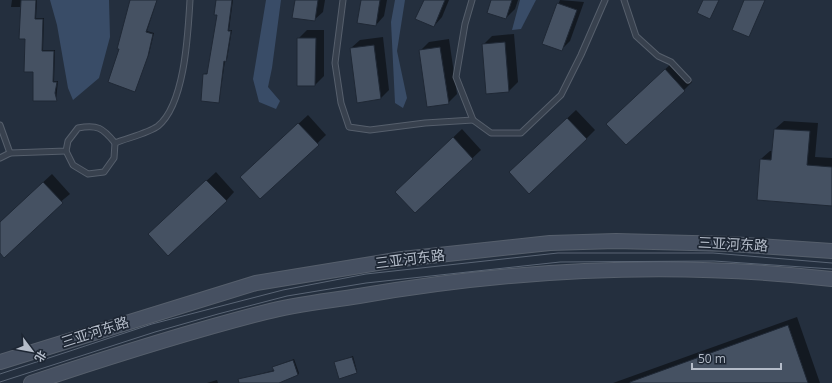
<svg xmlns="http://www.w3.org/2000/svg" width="832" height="383" viewBox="0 0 832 383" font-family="'Open Sans','Noto Sans SC',sans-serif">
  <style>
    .water { fill: #394c67 }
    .shadow { fill: #0007 }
    .building { fill: #455162; stroke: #1f2835 }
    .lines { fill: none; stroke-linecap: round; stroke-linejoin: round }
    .lane-casing { stroke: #565f6c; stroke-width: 7 }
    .secondary-casing { stroke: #565f6c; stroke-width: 16 }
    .lane { stroke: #38414e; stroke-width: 5 }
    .secondary { stroke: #465061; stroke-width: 14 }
    .tram { stroke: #5a6575; stroke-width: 1 }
    .labels { text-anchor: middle; stroke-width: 3.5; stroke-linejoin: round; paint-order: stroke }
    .street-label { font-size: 14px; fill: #b4bcc9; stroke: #1d2633 }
  </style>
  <rect width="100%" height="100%" fill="#242f3e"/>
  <g class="water">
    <polygon points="50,0 109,0 110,37 99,78 73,100 68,88 57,25"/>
    <polygon points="266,0 281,0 272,68 268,87 280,101 276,109 259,102 253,79"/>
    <polygon points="395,0 405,0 397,51 407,98 403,108 395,103 391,22"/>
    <polygon points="520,0 536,0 521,29 512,30"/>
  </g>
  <g class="shadow">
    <polygon points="12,0 37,0 36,18 44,18 43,50 55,50 54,81 58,81 56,100 34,71 26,38 22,7 11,7"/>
    <polygon points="131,0 157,0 147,31 154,33 149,54 135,90 121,49 118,48"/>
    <polygon points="217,0 233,0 229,30 232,30 227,59 225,61 219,102 204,74 208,73 218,14"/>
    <polygon points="296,0 325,0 323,12 314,20"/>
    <polygon points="362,0 387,0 384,16 376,25"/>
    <polygon points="424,0 449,0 442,17 434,26"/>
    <polygon points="492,0 518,0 515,9 506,18"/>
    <polygon points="560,0 584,2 570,41 561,50 543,43"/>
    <polygon points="307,30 324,30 324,76 315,85 298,85 298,39"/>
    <polygon points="514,34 518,82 509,91 487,93 483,45 492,36"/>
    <polygon points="383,37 389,90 381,98 351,48 360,40"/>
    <polygon points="449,39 457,94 448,103 420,51 429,42"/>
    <polygon points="674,61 692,82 684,90 616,115"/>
    <polygon points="576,110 595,130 586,139 519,164"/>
    <polygon points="308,115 326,135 260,198 250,169"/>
    <polygon points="784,121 818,123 815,157 832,158 832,205 761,159 770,151 773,151 775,129"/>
    <polygon points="462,129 481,150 415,212 405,183"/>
    <polygon points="216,172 234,192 226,201 158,226"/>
    <polygon points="52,174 70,194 0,252 0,222"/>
    <polygon points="797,317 820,383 613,383"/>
    <polygon points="353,356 357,371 356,372 335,363"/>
    <polygon points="294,359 299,373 298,375 277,383 248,383 248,377 275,370 275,366"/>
    <polygon points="217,380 218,383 207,383"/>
  </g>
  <g class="building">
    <polygon points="21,0 36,0 35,19 43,19 42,51 54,51 53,82 57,82 55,93 57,101 33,101 33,72 24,72 25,39 19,39"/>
    <polygon points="130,0 157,0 146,32 153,34 148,56 135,92 108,82 119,49 117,49"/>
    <polygon points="216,0 232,0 228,31 231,31 226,62 224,61 219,103 201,101 203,74 207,74 217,15 214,15"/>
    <polygon points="295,0 318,0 315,21 292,18"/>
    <polygon points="361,0 380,0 376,26 357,23"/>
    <polygon points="424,0 445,0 434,27 415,19"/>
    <polygon points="491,0 512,0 506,19 487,13"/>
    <polygon points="703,0 719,0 710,19 697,13"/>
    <polygon points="744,0 765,0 749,37 732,30"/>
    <polygon points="557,3 577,10 562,51 542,44"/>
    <polygon points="297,38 316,38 315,86 297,86"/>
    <polygon points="505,42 509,92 486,94 482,44"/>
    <polygon points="374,45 381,99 357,103 350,48"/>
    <polygon points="440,47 449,104 427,107 419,50"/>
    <polygon points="665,69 685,91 626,145 606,124"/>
    <polygon points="567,118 587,139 529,194 509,172"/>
    <polygon points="298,123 319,145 260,199 240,177"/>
    <polygon points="774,129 810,131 807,165 832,167 832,206 757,200 760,159 771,160"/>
    <polygon points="453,137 473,159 415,213 395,192"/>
    <polygon points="206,180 227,201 168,256 148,234"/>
    <polygon points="43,182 63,203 4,258 0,253 0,222"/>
    <polygon points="788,325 808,383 630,383 630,382"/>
    <polygon points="352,357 357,373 339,379 334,362"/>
    <polygon points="293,360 298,375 279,383 239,383 238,379 274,371 272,367"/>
  </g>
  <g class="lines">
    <defs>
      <g id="lane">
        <polyline points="343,0 335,63 341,103 349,127 370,130 425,123 473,120"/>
        <polyline points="472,0 465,24 456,77 473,120 491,133 521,133 561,95 581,55 605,0"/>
        <polyline points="624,0 636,36 658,56 671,62 688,80"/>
        <path d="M0,125l10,28 56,-2 2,-10 10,-13c19,-4 25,0 37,15 12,-5 34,-10 43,-17 27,-22 30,-93 32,-126"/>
        <polyline points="66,151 73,165 88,174 104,172 114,158 115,143"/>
        <polyline points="0,158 10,153"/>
      </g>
      <g id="secondary">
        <polyline points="0,362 256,283 402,259 550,243 616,241 730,244 832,251"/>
        <path d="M31,383c78,-26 156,-51 235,-71 30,-8 62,-11 93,-16 156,-27 316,-35 473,-17"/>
      </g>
    </defs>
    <use href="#lane" class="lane-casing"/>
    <use href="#secondary" class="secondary-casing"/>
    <use href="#lane" class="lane"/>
    <use href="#secondary" class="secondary"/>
    <g class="tram">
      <polyline points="0,374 152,324 283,290 366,274 558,253 713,253 832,263"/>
      <polyline points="0,382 155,332 218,314 287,296 366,283 560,262 714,261 832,269"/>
    </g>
  </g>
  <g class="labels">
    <g class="street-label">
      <text transform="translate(733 244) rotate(3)" y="5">三亚河东路</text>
      <text transform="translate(410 259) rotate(-7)" y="5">三亚河东路</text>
      <text transform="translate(95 332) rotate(-18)" y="5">三亚河东路</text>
    </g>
  </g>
  <g transform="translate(32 351) rotate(122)" stroke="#1d2633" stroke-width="3" paint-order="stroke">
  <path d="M0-3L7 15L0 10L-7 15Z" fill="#b4bcc9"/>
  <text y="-6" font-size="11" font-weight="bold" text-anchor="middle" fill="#b4bcc9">北</text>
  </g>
  <path d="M692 363v6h89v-6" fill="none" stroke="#b4bcc9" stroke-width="2"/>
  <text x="698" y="363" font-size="12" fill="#b4bcc9" stroke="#1d2633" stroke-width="3" paint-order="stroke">50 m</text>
</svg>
